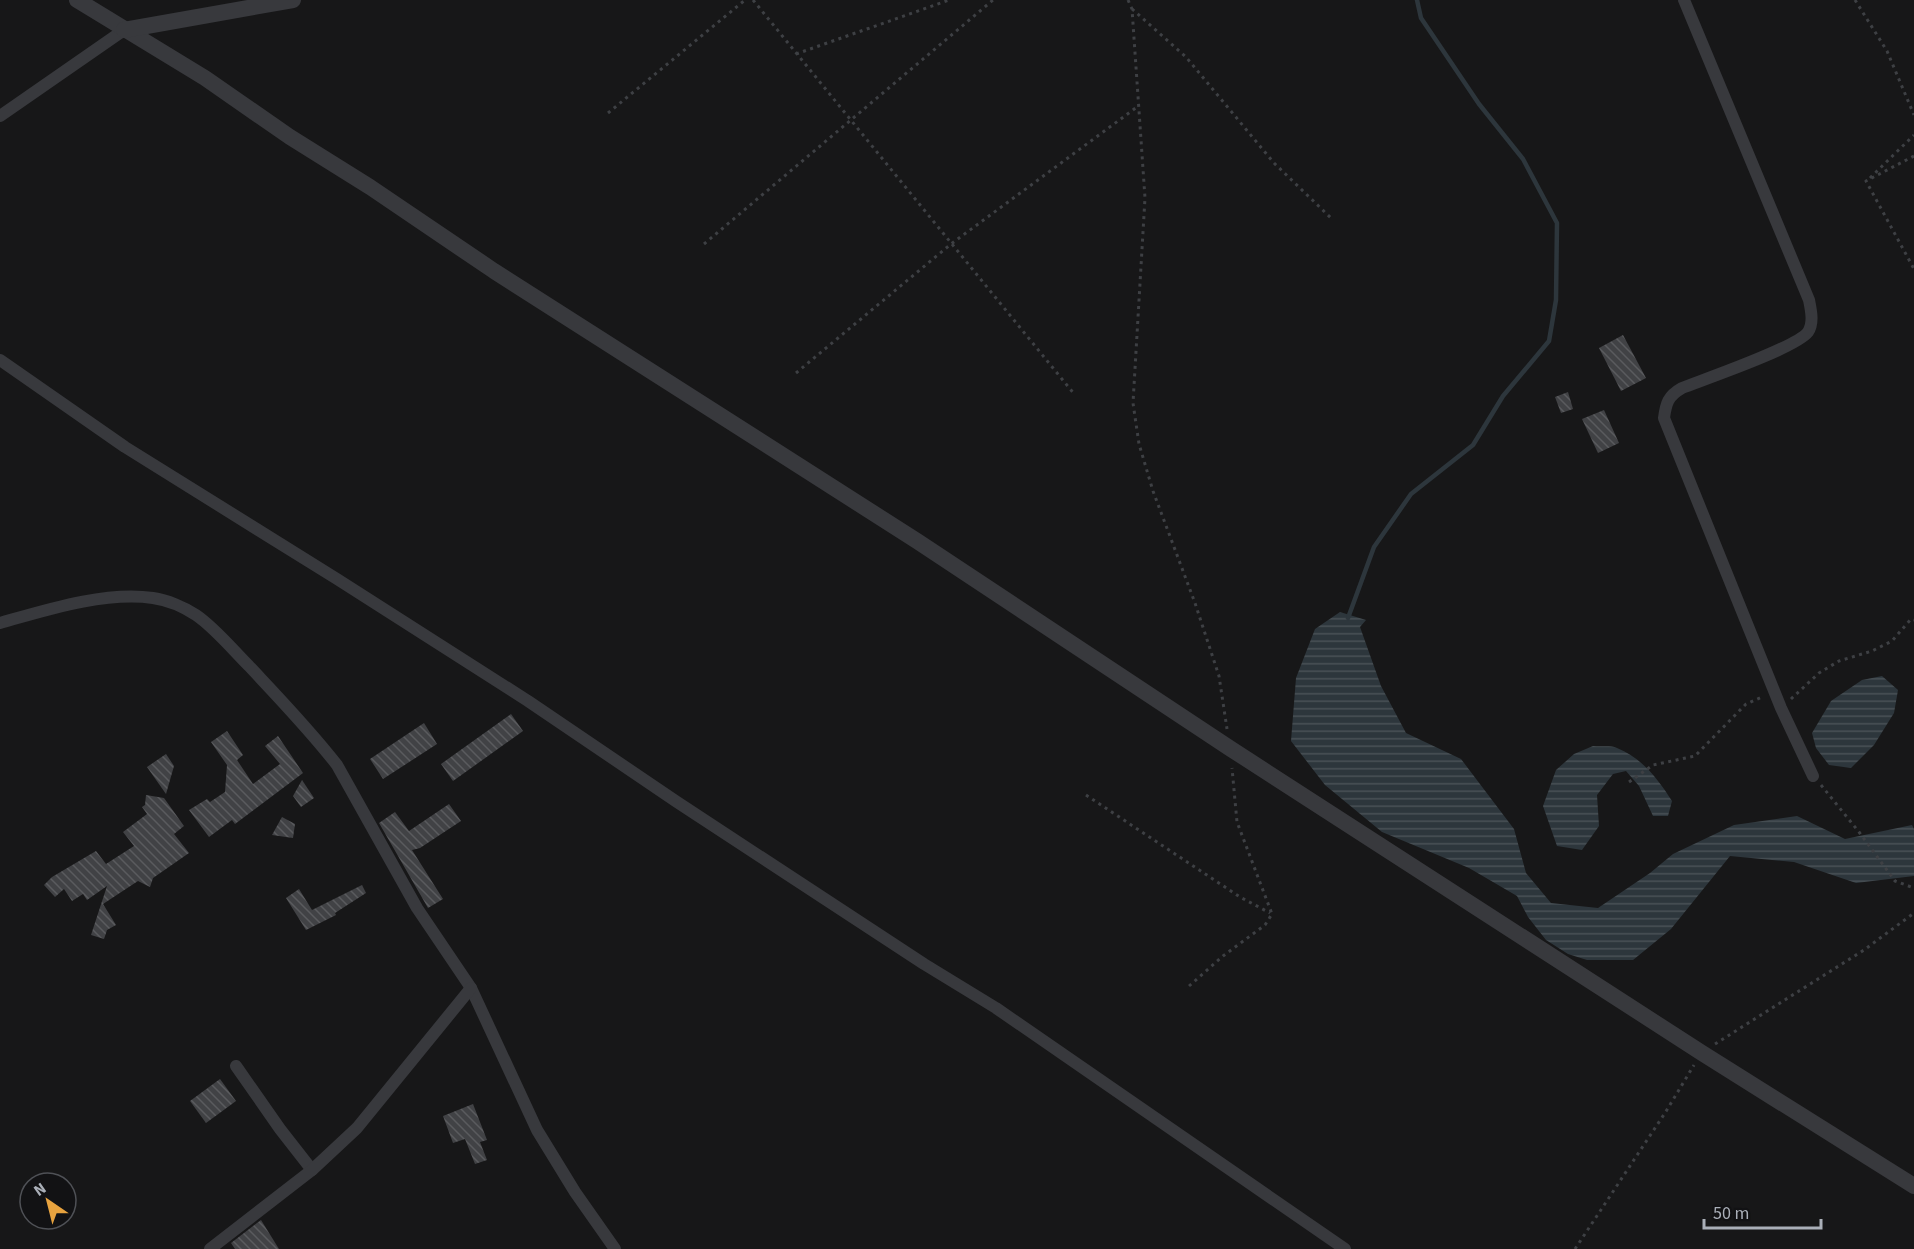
<svg xmlns="http://www.w3.org/2000/svg" width="1914" height="1249" viewBox="0 0 1914 1249" font-family="'Source Sans 3',sans-serif">
  <style>
    .water { fill: url(#water-rules) }
    .lines { fill: none; stroke-linecap: round; stroke-linejoin: round }
    .stream { stroke: #2d363c; stroke-width: 4.5 }
    .building { fill: url(#building-back-hatch) }
    .path { stroke: #3e4044; stroke-width: 3; stroke-dasharray: 3 4.5; stroke-linecap: butt }
    .minor { stroke: #38393d; stroke-width: 12 }
    .tertiary { stroke: #38393d; stroke-width: 16 }
  </style>
  <defs>
    <pattern id="water-rules" width="6" height="5" patternUnits="userSpaceOnUse" patternTransform="scale(1.5)"><rect width="6" height="5" fill="#2d363c"/><path d="M0 2.5h6" fill="none" stroke="#495156"/></pattern>
    <pattern id="building-back-hatch" width="6" height="6" patternUnits="userSpaceOnUse" patternTransform="scale(1.5)"><rect width="6" height="6" fill="#414245"/><path d="M-1 5l2 2M0 0l6 6M5-1l2 2" fill="none" stroke="#5a5b5e"/></pattern>
  </defs>
  <rect width="100%" height="100%" fill="#171718"/>
  <g class="water">
    <polygon points="1340,612 1366,620 1360,627 1381,686 1406,733 1461,759 1514,829 1526,873 1551,903 1598,908 1650,873 1673,854 1734,825 1797,816 1845,839 1912,825 1914,829 1914,876 1856,883 1794,862 1730,856 1671,929 1633,960 1587,960 1568,954 1546,940 1528,917 1517,896 1469,868 1382,832 1325,785 1291,741 1296,678 1315,629"/>
    <polygon points="1882,676 1898,690 1894,713 1874,745 1851,768 1829,765 1816,748 1812,733 1831,701 1862,680"/>
    <path d="M1593,746c8,1 18,-1 24,2 25,10 41,31 55,53l-4,15h-15l-14,-30 -13,-15 -13,3 -16,21 2,31 -17,24 -25,-4 -14,-40 13,-36 18,-16z"/>
  </g>
  <g class="lines">
    <polyline class="stream" points="1348,618 1374,547 1411,494 1473,445 1503,396 1549,341 1556,300 1557,223 1523,159 1479,104 1421,18 1417,0"/>
  </g>
  <g class="building">
    <polygon points="1623,335 1646,378 1621,391 1599,348"/>
    <polygon points="1568,392 1573,409 1561,413 1555,397"/>
    <polygon points="1604,410 1619,443 1598,453 1582,419"/>
    <polygon points="511,714 523,731 453,781 441,764"/>
    <polygon points="424,723 437,744 383,779 370,759"/>
    <polygon points="227,731 243,755 237,760 253,784 280,764 265,746 278,736 303,773 235,824 232,820 209,837 189,810 207,799 210,802 225,792 227,765 211,742"/>
    <polygon points="166,754 174,766 166,794 147,767"/>
    <polygon points="302,780 314,798 301,807 293,796"/>
    <polygon points="146,795 164,798 184,826 174,834 189,853 153,878 150,887 138,881 103,904 116,925 107,930 104,939 91,935 107,886 87,900 83,894 72,901 64,889 55,897 44,885 52,877 96,851 106,864 134,846 123,832 147,814 142,807 145,805"/>
    <polygon points="449,804 461,821 420,848 412,850 443,899 428,908 379,823 395,812 409,831"/>
    <polygon points="282,817 295,824 293,838 272,835"/>
    <polygon points="362,885 366,893 335,913 336,915 306,930 286,898 299,889 312,910"/>
    <polygon points="220,1079 236,1101 206,1123 190,1101"/>
    <polygon points="473,1104 487,1140 480,1142 487,1160 475,1164 465,1139 453,1143 443,1116"/>
    <polygon points="261,1220 279,1249 235,1249 231,1243"/>
  </g>
  <g class="lines">
    <g class="path">
      <polyline points="753,0 1075,395"/>
      <polyline points="1128,0 1132,9 1145,198 1133,403 1139,444 1153,491 1195,603 1219,676 1227,729"/>
      <polyline points="1855,0 1887,51 1914,115"/>
      <polyline points="1132,9 1186,57 1274,163 1332,219"/>
      <polyline points="796,54 949,0"/>
      <polyline points="608,113 745,0"/>
      <polyline points="1914,156 1866,181 1914,269"/>
      <polyline points="1870,178 1914,135"/>
      <polyline points="704,244 993,0"/>
      <polyline points="796,373 951,244 1137,107"/>
      <polyline points="1791,699 1819,673 1839,661 1872,651 1892,641 1911,619 1914,620"/>
      <polyline points="1629,782 1653,765 1695,756 1746,704 1762,697"/>
      <polyline points="1821,785 1859,832 1895,881 1914,888"/>
      <polyline points="1086,795 1240,897 1270,913"/>
      <polyline points="1189,986 1223,956 1265,925 1272,914 1237,822 1232,768"/>
      <polyline points="1715,1044 1864,950 1914,913"/>
      <polyline points="1575,1249 1665,1113 1694,1065"/>
    </g>
    <g class="minor">
      <path d="M1684,0l125,300c2,10 5,23 -1,32 -12,16 -103,47 -126,56 -14,8 -16,15 -18,30l117,290 32,68"/>
      <polyline points="0,116 124,30"/>
      <polyline points="0,360 125,447 337,579 528,701 677,802 924,964 996,1008 1345,1249"/>
      <path d="M0,623c46,-13 105,-32 153,-25 14,2 31,9 43,17 19,13 36,34 53,51 30,32 61,64 88,99l80,143 54,80 66,142 38,62 40,57"/>
      <polyline points="236,1066 280,1129 312,1170"/>
      <polyline points="210,1249 312,1170 357,1128 471,988"/>
    </g>
    <g class="tertiary">
      <polyline points="77,0 205,78 290,137 370,187 494,271 917,541 1231,749 1702,1053 1914,1186"/>
      <polyline points="124,30 293,0"/>
    </g>
  </g>
  <g transform="translate(48 1201) rotate(325)"><circle r="28" fill="#121214" stroke="#4f5156" stroke-width="1.5"/>
  <path d="M0-4.5L10 22L0 15L-10 22Z" fill="#e8a33f"/>
  <text y="-9" font-size="16" font-weight="bold" text-anchor="middle" fill="#aaafb8">N</text>
  </g>
  <path d="M1704 1219v9h117v-9" fill="none" stroke="#aaafb8" stroke-width="3"/>
  <text x="1713" y="1219" font-size="18" fill="#aaafb8" stroke="#121214" stroke-width="4.5" paint-order="stroke">50 m</text>
</svg>
